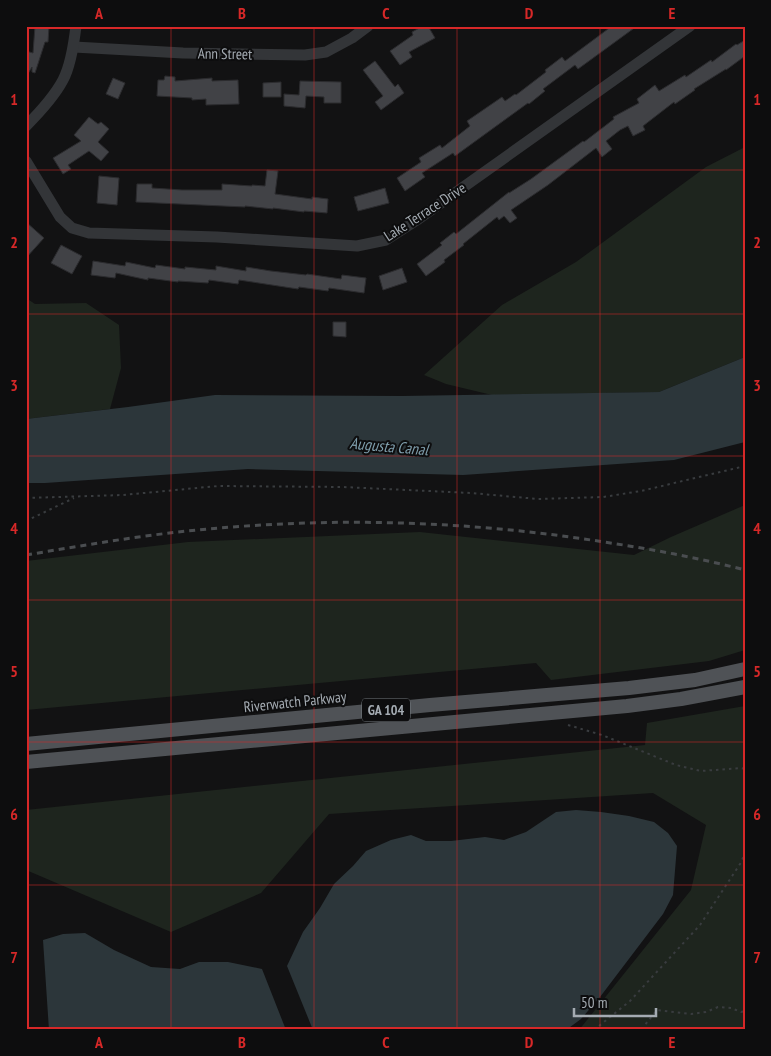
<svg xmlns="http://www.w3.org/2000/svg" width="771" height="1056" viewBox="0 0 771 1056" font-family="'PT Sans Narrow',sans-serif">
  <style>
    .green { fill: #1e251e }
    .water { fill: #2c363a }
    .building { fill: #414246; stroke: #2c2c2f }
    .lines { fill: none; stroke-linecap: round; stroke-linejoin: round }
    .path { stroke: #393c3f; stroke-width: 2; stroke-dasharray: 2.5 4; stroke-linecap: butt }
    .minor { stroke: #333538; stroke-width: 11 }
    .major { stroke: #4f5256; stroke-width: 14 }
    .rail { stroke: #4a4d50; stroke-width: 3; stroke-dasharray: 6 5; stroke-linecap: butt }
    .grid { fill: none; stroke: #d62828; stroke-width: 1; stroke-opacity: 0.55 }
    .labels { text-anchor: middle; stroke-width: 4; stroke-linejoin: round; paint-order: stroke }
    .shield { fill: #0d0d0e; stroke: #777c81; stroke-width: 1 }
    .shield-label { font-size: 14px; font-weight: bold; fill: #a4abb2 }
    .street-label { font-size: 15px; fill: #a4abb2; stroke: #0d0d0e }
    .water-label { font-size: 16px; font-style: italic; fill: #7e9dab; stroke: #0d0d0e }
    .neatline { fill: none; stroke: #d62828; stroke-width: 2 }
    .grid-label { font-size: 16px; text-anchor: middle; font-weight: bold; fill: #d62828 }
  </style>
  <rect width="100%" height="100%" fill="#121213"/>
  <g class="green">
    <polygon points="745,147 745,357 659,392 492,395 446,384 424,375 502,305 576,262 706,167"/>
    <polygon points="26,298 35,304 86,303 119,325 121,368 110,409 26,419"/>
    <polygon points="745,505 745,650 709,661 551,680 536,663 26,710 26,561 188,542 420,532 634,555 671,537"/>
    <polygon points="745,706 745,1030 579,1030 691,890 706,825 653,793 329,814 261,893 171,932 26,870 26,810 645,745 647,723"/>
  </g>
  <g class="water">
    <polygon points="745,357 745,442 674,460 463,475 248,469 45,483 26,483 26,419 128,407 215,395 402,396 659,392"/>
    <polygon points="576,810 601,812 629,816 654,822 668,833 677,846 673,895 663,914 600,997 581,1019 566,1030 313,1030 287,966 303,932 320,908 334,884 353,866 366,851 391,840 411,835 426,841 451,841 485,837 504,840 526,832 556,812"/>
    <polygon points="85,933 114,950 151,967 180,969 199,962 228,962 262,969 286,1030 49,1030 43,940 63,934"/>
  </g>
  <g class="building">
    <polygon points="35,26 49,26 48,42 45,42 35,73 32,72 32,67 26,77 26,51 33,53"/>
    <polygon points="423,26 428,26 435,38 409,52 412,57 400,65 390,51 413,35 412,32"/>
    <polygon points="612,26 637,26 578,69 575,65 543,89 545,91 529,104 528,103 455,156 453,153 422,173 425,177 405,191 397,178 421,162 419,158 440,145 442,148 470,126 467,121 502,97 505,101 515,94 516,95 546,72 545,70 562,57 565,61"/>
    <polygon points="745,40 745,56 726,70 726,69 694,89 695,90 675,104 674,102 643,126 645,130 633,136 628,126 620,130 606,141 612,149 602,157 596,148 548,185 511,210 517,218 510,223 504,216 499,220 497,217 463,244 464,245 444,260 445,262 426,276 417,264 442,245 440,243 454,232 456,234 509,192 509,193 531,179 583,141 584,142 614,119 613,117 639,103 637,99 655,85 659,91 685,75 686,77 711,60 712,62 736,44 737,45"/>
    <polygon points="375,61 395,87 398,84 404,93 381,110 375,102 383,96 363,70"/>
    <polygon points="165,76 175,77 175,81 212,78 212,81 238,80 239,104 206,105 206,99 192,100 192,98 157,96 158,80 164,80"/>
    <polygon points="113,78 125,83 118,99 106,94"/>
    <polygon points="300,81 341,82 341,103 324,103 324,97 306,96 305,108 284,106 284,94 299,95"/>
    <polygon points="281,82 281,97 263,97 263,83"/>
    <polygon points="89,117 98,124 101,122 109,129 98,142 109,152 101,161 89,151 68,165 71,169 63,174 53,158 81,141 74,135"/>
    <polygon points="267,170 278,171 275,194 312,199 312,197 328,199 327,213 304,211 304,212 273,208 273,209 245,206 245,207 136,202 137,184 152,184 152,188 182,190 222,190 222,184 252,186 252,185 265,186"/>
    <polygon points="99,176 119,178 117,205 97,203"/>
    <polygon points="385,188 389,203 358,211 354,197"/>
    <polygon points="26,222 44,238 26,258"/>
    <polygon points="61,245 82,256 72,274 51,263"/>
    <polygon points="93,261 125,266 126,262 155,268 156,265 185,269 185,267 216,270 216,266 246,271 246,267 271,271 306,275 307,274 341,279 342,275 366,278 364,293 329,288 328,291 299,287 298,289 239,280 238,284 209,280 208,283 178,281 178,282 148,278 148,280 116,273 115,278 91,275"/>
    <polygon points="402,268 407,282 383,290 379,276"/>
    <polygon points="333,322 346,322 346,337 333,336"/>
  </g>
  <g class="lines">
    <g class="path">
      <polyline points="26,498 123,495 218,486 343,487 471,493 538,499 603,497 641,491 745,466"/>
      <polyline points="26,521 74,498"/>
      <polyline points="568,725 602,735 676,765 701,771 741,768 745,769"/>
      <polyline points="594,1030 630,1001 700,925 740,864 745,854"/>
      <polyline points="644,1030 644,1026 657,1010 691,1014 706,1012 718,1007 731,1008 741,1012 745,1011"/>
    </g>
    <g class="minor">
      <polyline points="74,47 183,53 305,55 326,52 352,38 368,26"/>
      <path d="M26,126c14,-14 28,-29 37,-46 8,-15 11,-37 13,-54"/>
      <polyline points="26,161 60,217 72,228 89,233 217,237 357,246 386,240 417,220 690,26"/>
    </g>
    <g class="major">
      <polyline points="26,744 430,705 629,688 695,680 745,669"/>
      <polyline points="26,762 627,706 681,699 745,687"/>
    </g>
    <path class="rail" d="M26,555c65,-11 129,-22 194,-27 128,-11 257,-6 384,14 47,7 95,16 141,28"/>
  </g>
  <path class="grid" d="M171,26v1004M314,26v1004M457,26v1004M600,26v1004M26,170h719M26,314h719M26,456h719M26,600h719M26,742h719M26,885h719"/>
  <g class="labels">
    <rect class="shield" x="362" y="698.5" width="48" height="23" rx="4"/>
    <g class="shield-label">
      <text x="386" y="715">GA 104</text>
    </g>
    <g class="street-label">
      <text transform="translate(225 54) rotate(1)" y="5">Ann Street</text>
      <text transform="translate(425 212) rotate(-33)" y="5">Lake Terrace Drive</text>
      <text transform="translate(295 702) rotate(-6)" y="5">Riverwatch Parkway</text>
    </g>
    <g class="water-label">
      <text transform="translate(389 446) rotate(5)" y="6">Augusta Canal</text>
    </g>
  </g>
  <rect width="771" height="1056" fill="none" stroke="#0d0d0e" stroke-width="55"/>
  <path d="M574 1008v8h82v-8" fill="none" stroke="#a4abb2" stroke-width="2.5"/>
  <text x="581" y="1008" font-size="15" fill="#a4abb2" stroke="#0d0d0e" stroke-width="4" paint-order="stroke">50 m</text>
  <rect x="28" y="28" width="716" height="1000" class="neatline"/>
  <g class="grid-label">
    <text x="99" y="19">A</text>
    <text x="242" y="19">B</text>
    <text x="386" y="19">C</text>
    <text x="529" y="19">D</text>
    <text x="672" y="19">E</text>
    <text x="14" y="105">1</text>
    <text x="757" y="105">1</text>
    <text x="14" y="248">2</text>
    <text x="757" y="248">2</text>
    <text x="14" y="391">3</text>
    <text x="757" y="391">3</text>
    <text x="14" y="534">4</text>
    <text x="757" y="534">4</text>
    <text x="14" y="677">5</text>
    <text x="757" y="677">5</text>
    <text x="14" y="820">6</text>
    <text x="757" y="820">6</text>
    <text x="14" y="963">7</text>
    <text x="757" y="963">7</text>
    <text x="99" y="1048">A</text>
    <text x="242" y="1048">B</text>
    <text x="386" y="1048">C</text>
    <text x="529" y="1048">D</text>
    <text x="672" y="1048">E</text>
  </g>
</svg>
